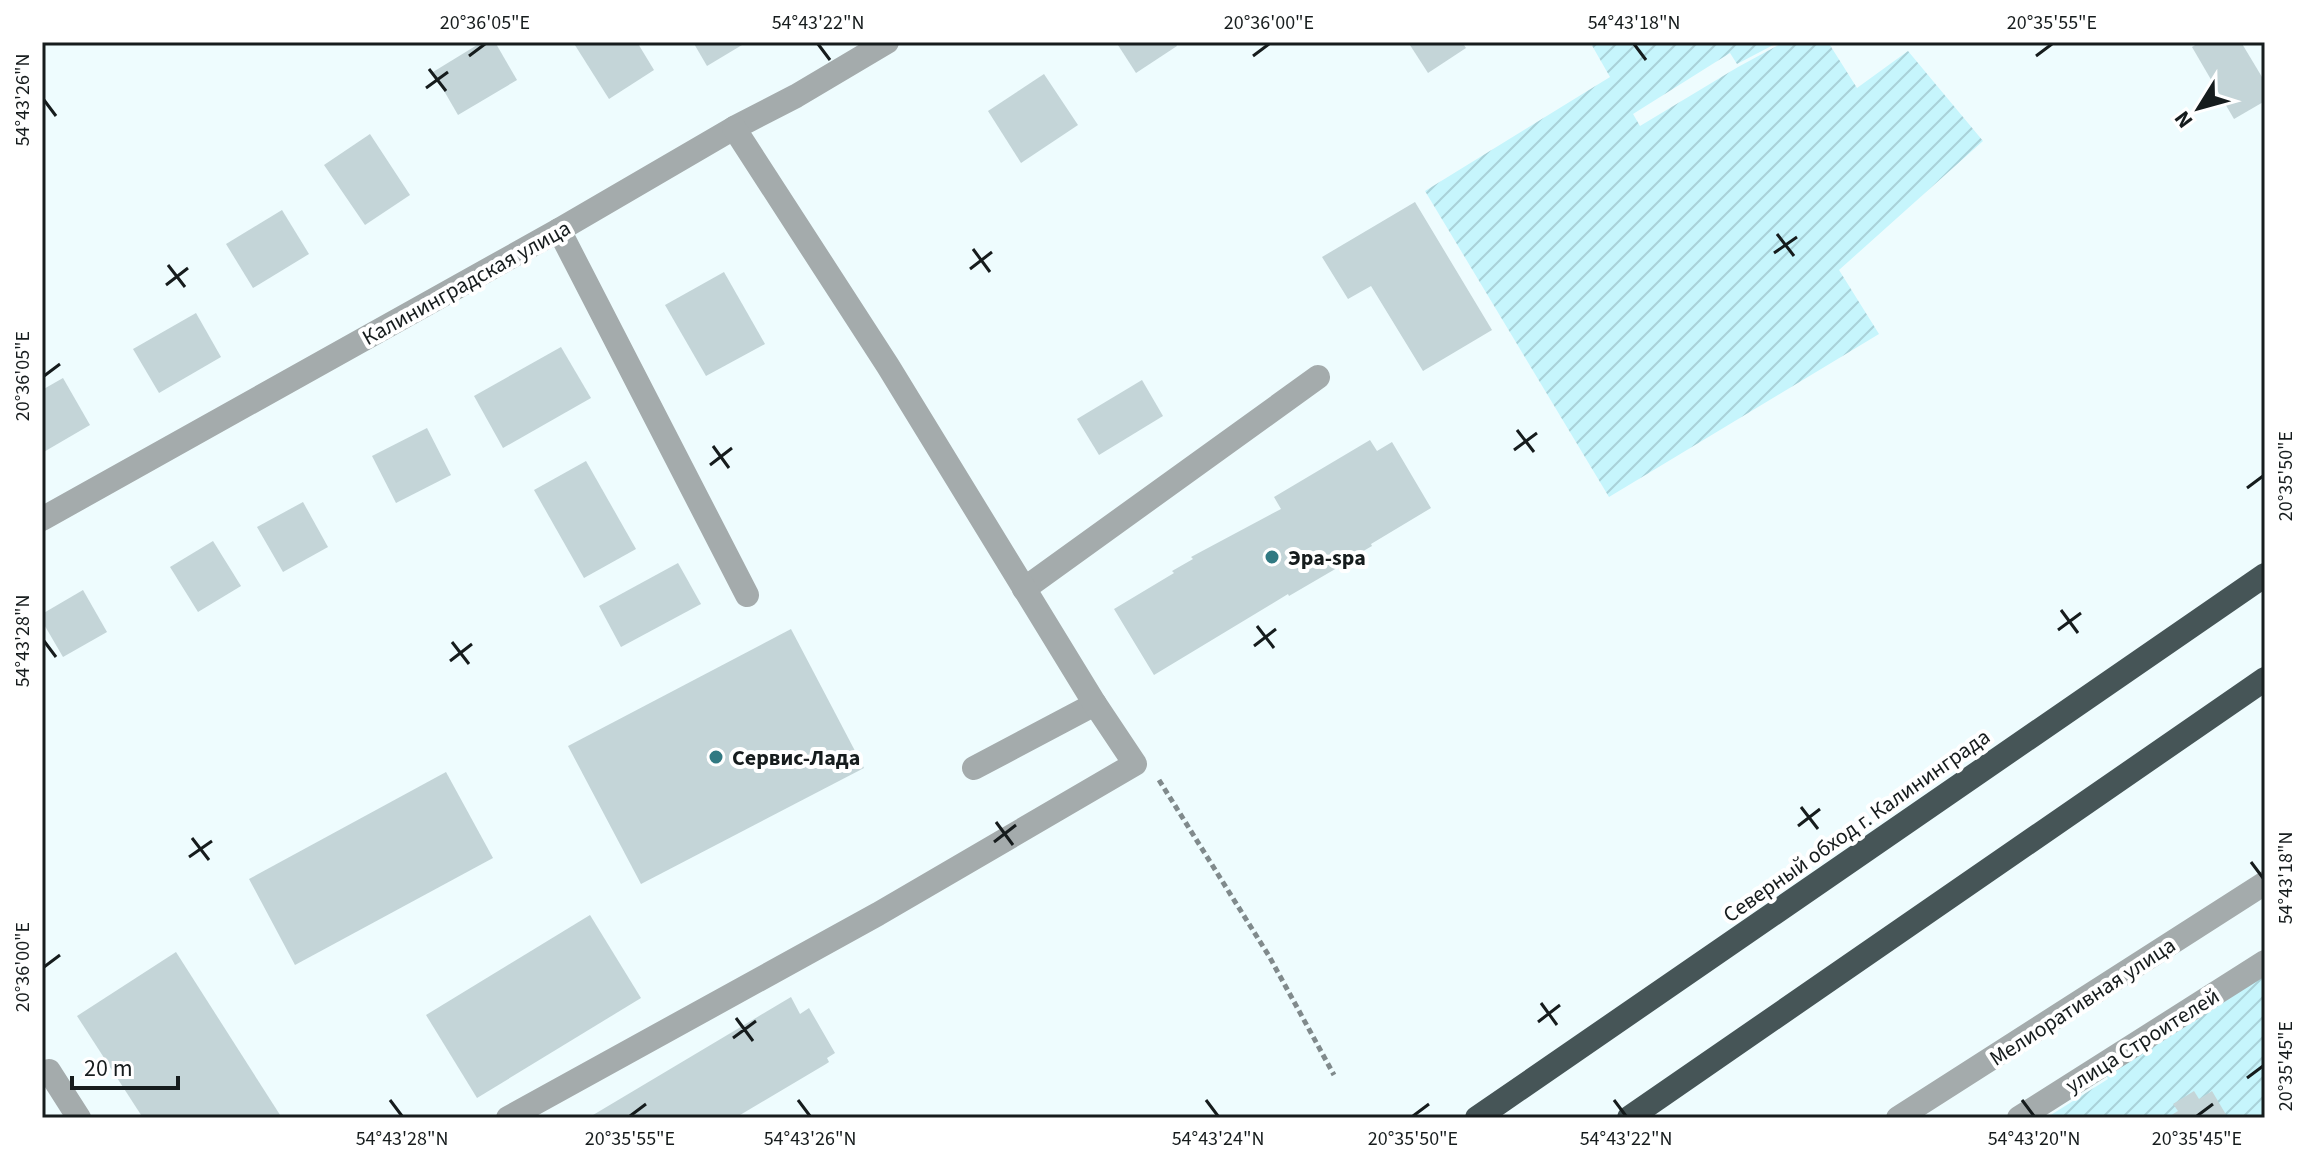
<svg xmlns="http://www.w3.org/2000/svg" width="2307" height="1160" viewBox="0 0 2307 1160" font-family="'Source Sans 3',sans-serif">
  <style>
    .garden { fill: url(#garden-furrows) }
    .building { fill: #c4d5d8 }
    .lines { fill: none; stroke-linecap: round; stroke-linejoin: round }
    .path { stroke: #808a8c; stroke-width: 5; stroke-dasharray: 6 4; stroke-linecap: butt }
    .minor { stroke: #a4abac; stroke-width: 24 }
    .highway { stroke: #465557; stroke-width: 24 }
    .ticks { fill: none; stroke: #161c1d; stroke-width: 3 }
    .poi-dot { fill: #317982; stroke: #fff; stroke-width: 3 }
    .labels { text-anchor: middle; stroke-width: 8; stroke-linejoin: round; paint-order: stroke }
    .street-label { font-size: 22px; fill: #161c1d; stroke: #fff }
    .poi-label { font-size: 22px; font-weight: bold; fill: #161c1d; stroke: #fff; text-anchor: start }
    .neatline { fill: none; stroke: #161c1d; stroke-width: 3 }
    .ticks-label { font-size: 20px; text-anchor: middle; fill: #161c1d }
  </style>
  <defs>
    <pattern id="garden-furrows" width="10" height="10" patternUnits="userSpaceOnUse" patternTransform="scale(2)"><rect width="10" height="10" fill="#c6f5fc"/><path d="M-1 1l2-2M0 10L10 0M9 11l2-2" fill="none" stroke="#a9d1d8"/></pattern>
  </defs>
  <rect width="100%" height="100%" fill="#eefcfe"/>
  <g class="garden">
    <polygon points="1590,42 1779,42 1737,64 1730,53 1633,114 1640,126 1738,67 1784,42 1828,42 1857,88 1908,51 1983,141 1839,270 1879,334 1609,497 1425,191 1610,77"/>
    <polygon points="2265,974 2265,1118 2046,1118 2108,1079 2106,1075"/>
  </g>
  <g class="building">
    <polygon points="482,42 495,42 517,80 458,115 433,72"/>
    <polygon points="573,42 637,42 654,70 609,99"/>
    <polygon points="693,42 747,42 707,66"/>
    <polygon points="1116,42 1175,42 1177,46 1136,73"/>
    <polygon points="1408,42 1462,42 1466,48 1428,73"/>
    <polygon points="2200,42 2241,42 2265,82 2265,101 2234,119 2192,47"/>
    <polygon points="1044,74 1078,125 1021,163 988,111"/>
    <polygon points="370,134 410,195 365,225 324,165"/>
    <polygon points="1415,202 1492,330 1423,371 1371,286 1348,299 1322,257"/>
    <polygon points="282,210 309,254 253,288 226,244"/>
    <polygon points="724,272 765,344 706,376 665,305"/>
    <polygon points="196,313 221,357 159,393 133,349"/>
    <polygon points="561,347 591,398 503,448 474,396"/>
    <polygon points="63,378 90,425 42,453 42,390"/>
    <polygon points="1142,380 1163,416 1099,455 1077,419"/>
    <polygon points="427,428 451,475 396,503 372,456"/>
    <polygon points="1370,440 1377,451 1392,442 1431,508 1371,544 1372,546 1353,557 1354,560 1339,569 1337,568 1289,596 1288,594 1154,675 1114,609 1174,573 1172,571 1193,559 1191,557 1281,509 1274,497"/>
    <polygon points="586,461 636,549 584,578 534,490"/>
    <polygon points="303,502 328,547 283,572 257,527"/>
    <polygon points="213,541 241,586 198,612 170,567"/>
    <polygon points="678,563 701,604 621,647 599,606"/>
    <polygon points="83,590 107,632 63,657 42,621 42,614"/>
    <polygon points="791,629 864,768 641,884 568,746"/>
    <polygon points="446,772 493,858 295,965 249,879"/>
    <polygon points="590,915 641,998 477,1098 426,1015"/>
    <polygon points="176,952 282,1118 143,1118 77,1016"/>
    <polygon points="791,997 800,1014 809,1008 835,1053 827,1058 829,1062 826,1064 735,1118 588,1118"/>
    <polygon points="2194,1091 2199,1099 2212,1091 2228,1118 2167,1118 2178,1111 2173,1104"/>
  </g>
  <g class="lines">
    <polyline class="path" points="1159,780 1269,956 1334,1075"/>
    <g class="minor">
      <polyline points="559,230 747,595"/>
      <polyline points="42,519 559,230 734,128 796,96 887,42"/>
      <polyline points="1024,589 1318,377"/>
      <polyline points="974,768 1095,704"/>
      <polyline points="49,1071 79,1118"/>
      <polyline points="508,1118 878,914 1135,764 1095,704 888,366 734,128"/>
      <polyline points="1898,1118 2265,883"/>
      <polyline points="2019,1118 2265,962"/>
    </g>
    <g class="highway">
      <polyline points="1477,1118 2265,575"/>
      <polyline points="1629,1118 2265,679"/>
    </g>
  </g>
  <path class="ticks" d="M818,44l12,16M1634,44l12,16M469,56l16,-12M1253,56l16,-12M2036,56l16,-12M429,69l17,22M426,88l22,-16M44,100l12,16M1777,234l17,22M973,249l17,23M1774,253l23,-16M168,265l17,22M970,269l22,-17M166,285l22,-17M44,376l16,-12M1517,430l17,22M713,446l16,22M1514,450l23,-17M710,465l22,-17M2247,488l16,-12M2061,610l17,23M1257,626l17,22M2058,630l23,-17M44,641l12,16M452,642l17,22M1254,646l22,-17M450,661l22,-17M1801,807l17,22M996,822l17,23M1798,826l22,-17M192,838l17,22M994,842l22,-17M189,857l23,-16M2251,862l12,16M44,967l16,-12M1541,1003l16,22M736,1018l17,23M1538,1022l22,-17M733,1038l23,-17M2247,1078l16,-12M390,1100l12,16M798,1100l12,16M1206,1100l12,16M1614,1100l12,16M2022,1100l12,16M630,1116l16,-12M1413,1116l16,-12M2197,1116l16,-12"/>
  <g class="poi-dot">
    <circle cx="1272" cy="557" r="8"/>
    <circle cx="716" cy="757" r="8"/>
  </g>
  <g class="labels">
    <g class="street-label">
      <text transform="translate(466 282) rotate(-29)" y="8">Калининградская улица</text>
      <text transform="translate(1856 825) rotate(-35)" y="8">Северный обход г. Калининграда</text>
      <text transform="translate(2082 1001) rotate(-33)" y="8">Мелиоративная улица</text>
      <text transform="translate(2142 1040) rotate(-32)" y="8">улица Строителей</text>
    </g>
    <g class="poi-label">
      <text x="1288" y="565">Эра-spa</text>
      <text x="732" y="765">Сервис-Лада</text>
    </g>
  </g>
  <rect width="2307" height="1160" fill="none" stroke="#ffffff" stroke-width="88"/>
  <g transform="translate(2199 108) rotate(233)" stroke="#ffffff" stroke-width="6" paint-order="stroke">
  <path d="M0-6L14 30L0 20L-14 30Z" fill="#161c1d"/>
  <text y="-12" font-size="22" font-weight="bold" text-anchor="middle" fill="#161c1d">N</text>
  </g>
  <path d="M72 1076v12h106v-12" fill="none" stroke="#161c1d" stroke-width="4"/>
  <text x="84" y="1076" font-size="24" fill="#161c1d" stroke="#ffffff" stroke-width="6" paint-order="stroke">20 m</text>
  <rect x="44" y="44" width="2219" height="1072" class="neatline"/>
  <g class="ticks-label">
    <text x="485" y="29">20°36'05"E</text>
    <text x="818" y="29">54°43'22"N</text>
    <text x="1269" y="29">20°36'00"E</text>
    <text x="1634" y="29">54°43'18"N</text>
    <text x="2052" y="29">20°35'55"E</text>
    <text transform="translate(22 100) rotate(-90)" y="7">54°43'26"N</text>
    <text transform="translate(22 376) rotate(-90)" y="7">20°36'05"E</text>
    <text transform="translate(2285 476) rotate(-90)" y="7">20°35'50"E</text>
    <text transform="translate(22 641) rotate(-90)" y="7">54°43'28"N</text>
    <text transform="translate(2285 878) rotate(-90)" y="7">54°43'18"N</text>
    <text transform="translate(22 967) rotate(-90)" y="7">20°36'00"E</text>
    <text transform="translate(2285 1066) rotate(-90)" y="7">20°35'45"E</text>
    <text x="402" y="1145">54°43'28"N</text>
    <text x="630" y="1145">20°35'55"E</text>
    <text x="810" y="1145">54°43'26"N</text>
    <text x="1218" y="1145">54°43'24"N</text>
    <text x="1413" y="1145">20°35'50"E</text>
    <text x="1626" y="1145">54°43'22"N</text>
    <text x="2034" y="1145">54°43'20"N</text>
    <text x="2197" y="1145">20°35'45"E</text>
  </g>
</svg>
